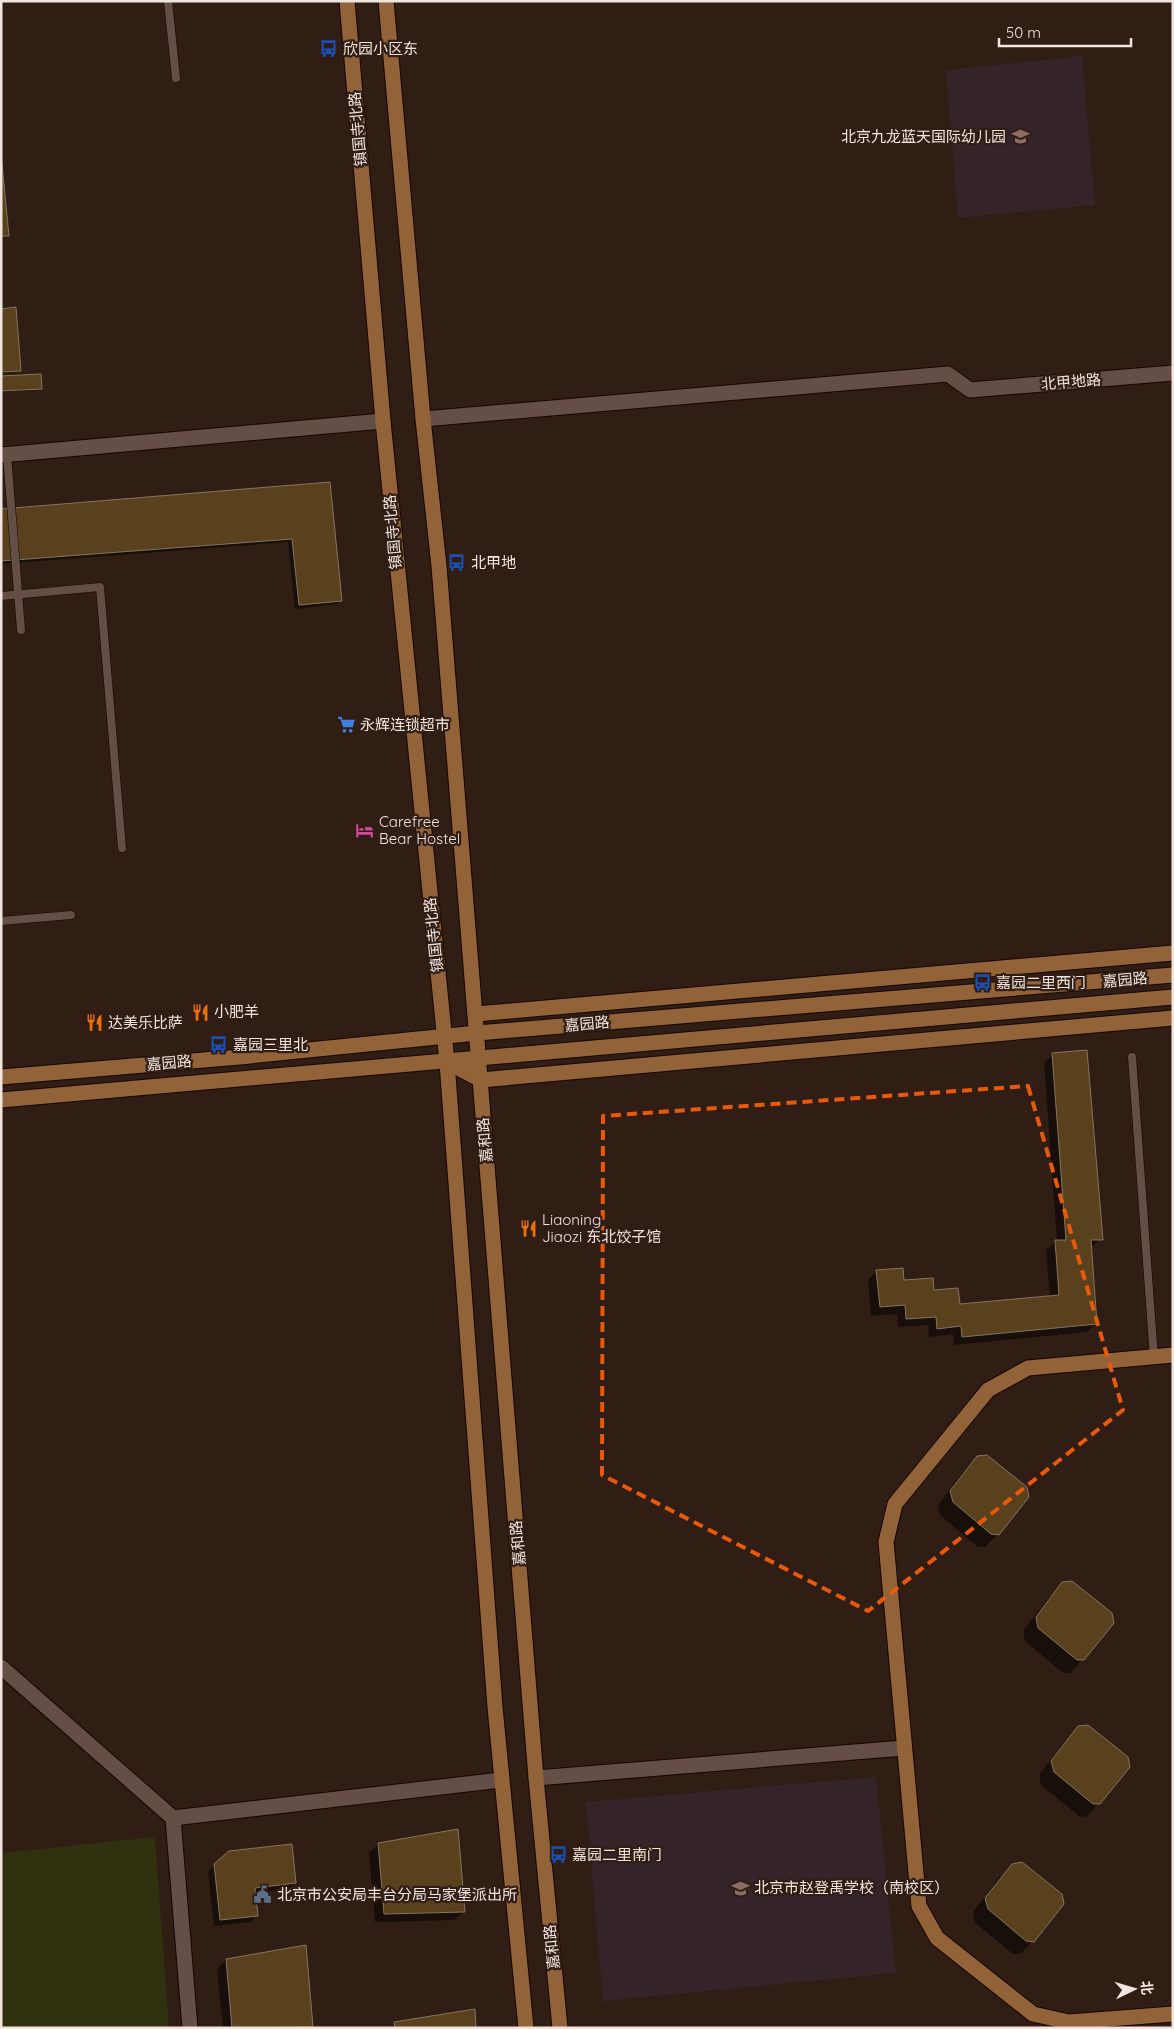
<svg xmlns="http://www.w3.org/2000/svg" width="1174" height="2029" viewBox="0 0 1174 2029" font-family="Quicksand,'Noto Sans SC',sans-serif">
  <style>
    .education { fill: #35232a }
    .green { fill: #2f310f }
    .shadow { fill: #0007 }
    .building { fill: #59411e; stroke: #847562 }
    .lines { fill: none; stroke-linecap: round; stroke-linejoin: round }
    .lane-casing { stroke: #170702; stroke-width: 9 }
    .street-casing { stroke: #170702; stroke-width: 17 }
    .secondary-casing { stroke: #170702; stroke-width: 17 }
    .lane { stroke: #644e45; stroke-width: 8 }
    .street { stroke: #644e45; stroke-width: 15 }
    .secondary { stroke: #926338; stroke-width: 15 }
    .marked { fill: none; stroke: #e8590c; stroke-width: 4; stroke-dasharray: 10 6; stroke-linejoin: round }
    .labels { text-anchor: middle; stroke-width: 4.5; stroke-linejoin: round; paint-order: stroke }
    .poi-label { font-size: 15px; fill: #f2e5df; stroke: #301d14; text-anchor: start }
    .street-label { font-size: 15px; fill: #f2e5df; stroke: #301d14 }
  </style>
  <rect width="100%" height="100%" fill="#301d14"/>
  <g class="education">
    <polygon points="1082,56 1095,205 958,218 946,70"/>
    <polygon points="876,1777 896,1973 603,2001 586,1802"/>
  </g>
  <polygon class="green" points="155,1837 169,2028 1,2028 1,1853"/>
  <g class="shadow">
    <polygon points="1,310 20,370 18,372 1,373"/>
    <polygon points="1,377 41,388 39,390 1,392"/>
    <polygon points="329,484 341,600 337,604 295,609 288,542 1,564 1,510"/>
    <polygon points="1053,1054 1101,1239 1090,1248 1096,1323 1087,1332 954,1345 953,1334 929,1337 928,1325 898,1327 897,1314 871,1316 868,1280 877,1271 933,1291 959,1305 1050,1297 1046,1250 1057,1241 1044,1063"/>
    <polygon points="977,1458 998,1534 985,1547 978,1547 940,1515 938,1505 964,1471"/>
    <polygon points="1063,1584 1083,1659 1070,1673 1063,1673 1025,1641 1023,1631 1049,1597"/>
    <polygon points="1079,1727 1099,1803 1086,1817 1079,1816 1041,1785 1039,1775 1065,1741"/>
    <polygon points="378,1844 464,1911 455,1920 375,1922 369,1853"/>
    <polygon points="215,1865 295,1883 289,1889 254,1893 256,1916 250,1922 214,1926 208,1872"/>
    <polygon points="1013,1865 1033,1941 1020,1954 1013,1954 975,1923 973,1912 999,1878"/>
    <polygon points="226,1960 312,2027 223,2028 217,1969"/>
  </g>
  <g class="building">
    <polygon points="1,154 9,236 1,236"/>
    <polygon points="16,307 21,371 1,372 1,309"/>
    <polygon points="41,374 42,389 1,391 1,376"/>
    <polygon points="330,482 342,601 299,605 292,539 1,561 1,509"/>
    <polygon points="1087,1050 1103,1240 1091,1240 1097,1324 962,1337 961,1326 937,1329 936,1317 906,1319 905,1305 880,1307 876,1270 903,1268 904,1280 933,1278 934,1290 958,1288 960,1304 1059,1295 1055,1240 1066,1240 1052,1053"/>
    <polygon points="987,1455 1027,1487 1029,1497 999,1535 991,1534 953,1502 950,1491 977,1456"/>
    <polygon points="1072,1581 1112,1613 1114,1623 1084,1660 1077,1660 1038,1628 1036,1617 1062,1582"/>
    <polygon points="1088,1725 1128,1757 1130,1767 1100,1804 1093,1804 1054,1772 1051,1761 1078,1726"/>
    <polygon points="458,1829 465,1912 384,1914 378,1843"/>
    <polygon points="292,1844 296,1883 255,1888 258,1916 220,1920 214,1864 229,1851"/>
    <polygon points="1022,1862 1062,1894 1064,1904 1034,1942 1026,1941 988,1909 985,1898 1012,1864"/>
    <polygon points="306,1945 313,2027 232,2028 226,1959"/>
    <polygon points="475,2009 476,2028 395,2028 394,2022"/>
  </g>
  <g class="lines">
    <defs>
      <g id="lane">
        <polyline points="168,1 176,78"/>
        <polyline points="7,455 21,630"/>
        <polyline points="1,596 100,587 122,848"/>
        <polyline points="1,921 71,915"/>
        <polyline points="1132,1057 1154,1358"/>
      </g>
      <g id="street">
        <polyline points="423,419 948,374 970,390 1173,373"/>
        <polyline points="1,455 383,421"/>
        <polyline points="1,1667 173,1818 190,2028"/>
        <polyline points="536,1778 904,1748"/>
        <polyline points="173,1818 501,1780"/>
      </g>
      <g id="secondary">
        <polyline points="347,1 383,421 447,1062 495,1707 526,2028"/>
        <polyline points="386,1 423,419 439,566 536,1778 560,2028"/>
        <polyline points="476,1014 1173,953"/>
        <polyline points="447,1062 481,1080 1173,1018"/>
        <polyline points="1,1077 240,1057 477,1033 1173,975"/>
        <polyline points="1,1100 1173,997"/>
        <polyline points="1173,1355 1028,1368 988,1390 895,1504 886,1542 919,1906 937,1938 1033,2014 1069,2022 1173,2014"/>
      </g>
    </defs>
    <use href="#lane" class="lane-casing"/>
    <use href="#street" class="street-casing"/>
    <use href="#secondary" class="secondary-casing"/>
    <use href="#lane" class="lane"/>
    <use href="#street" class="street"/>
    <use href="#secondary" class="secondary"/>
  </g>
  <path class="marked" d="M1028,1086l95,324 -255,201 -266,-136 1,-359z"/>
  <defs>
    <symbol id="bus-bare" viewBox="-9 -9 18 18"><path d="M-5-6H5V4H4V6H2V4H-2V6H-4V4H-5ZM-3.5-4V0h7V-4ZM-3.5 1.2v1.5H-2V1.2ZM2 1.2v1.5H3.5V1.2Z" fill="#1a4fb4" stroke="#301d14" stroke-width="2.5" paint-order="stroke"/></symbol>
    <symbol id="school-bare" viewBox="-9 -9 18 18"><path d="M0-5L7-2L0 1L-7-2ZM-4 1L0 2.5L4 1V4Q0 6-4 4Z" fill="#8d6e63" stroke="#301d14" stroke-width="2.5" paint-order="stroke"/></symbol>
    <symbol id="supermarket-bare" viewBox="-9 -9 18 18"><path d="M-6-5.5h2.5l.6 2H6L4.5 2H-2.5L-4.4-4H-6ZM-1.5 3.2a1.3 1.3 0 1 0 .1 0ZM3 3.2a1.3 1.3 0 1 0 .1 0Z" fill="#3f7fe0" stroke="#301d14" stroke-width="2.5" paint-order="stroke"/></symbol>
    <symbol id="hotel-bare" viewBox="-9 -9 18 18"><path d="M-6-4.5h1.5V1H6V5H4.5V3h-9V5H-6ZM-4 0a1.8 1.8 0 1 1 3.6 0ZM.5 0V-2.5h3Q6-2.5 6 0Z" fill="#d1479c" stroke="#301d14" stroke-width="2.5" paint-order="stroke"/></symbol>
    <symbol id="restaurant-bare" viewBox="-9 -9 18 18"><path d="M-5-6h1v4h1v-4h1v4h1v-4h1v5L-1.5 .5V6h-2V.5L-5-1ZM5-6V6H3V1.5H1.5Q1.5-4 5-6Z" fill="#e8710a" stroke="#301d14" stroke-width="2.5" paint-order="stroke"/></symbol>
    <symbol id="civic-bare" viewBox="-9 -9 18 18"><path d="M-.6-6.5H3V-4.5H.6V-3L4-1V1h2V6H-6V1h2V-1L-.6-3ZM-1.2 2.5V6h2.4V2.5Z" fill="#5c6f8a" stroke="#301d14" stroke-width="2.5" paint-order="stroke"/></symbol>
  </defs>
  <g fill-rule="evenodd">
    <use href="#bus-bare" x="316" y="36" width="25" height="25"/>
    <use href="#school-bare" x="1008" y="124" width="25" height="25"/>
    <use href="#bus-bare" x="444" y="550" width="25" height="25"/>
    <use href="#supermarket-bare" x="334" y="712" width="25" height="25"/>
    <use href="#hotel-bare" x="352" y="818" width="25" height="25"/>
    <use href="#bus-bare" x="970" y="970" width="25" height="25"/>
    <use href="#restaurant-bare" x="188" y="1000" width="25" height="25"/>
    <use href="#restaurant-bare" x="82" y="1010" width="25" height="25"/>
    <use href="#bus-bare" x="206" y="1032" width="25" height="25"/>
    <use href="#restaurant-bare" x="516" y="1216" width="25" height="25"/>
    <use href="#bus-bare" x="546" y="1842" width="25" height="25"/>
    <use href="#school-bare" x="728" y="1876" width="25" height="25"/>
    <use href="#civic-bare" x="250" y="1882" width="25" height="25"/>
  </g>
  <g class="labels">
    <g class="poi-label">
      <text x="343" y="54">欣园小区东</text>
      <text x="1006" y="142" text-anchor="end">北京九龙蓝天国际幼儿园</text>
      <text x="471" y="568">北甲地</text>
      <text x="360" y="730">永辉连锁超市</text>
      <text x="379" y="827">Carefree<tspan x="379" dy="17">Bear Hostel</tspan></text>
      <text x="996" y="988">嘉园二里西门</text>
      <text x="214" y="1017">小肥羊</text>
      <text x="108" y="1028">达美乐比萨</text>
      <text x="233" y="1050">嘉园三里北</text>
      <text x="542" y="1225">Liaoning<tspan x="542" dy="17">Jiaozi 东北饺子馆</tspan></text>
      <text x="572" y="1860">嘉园二里南门</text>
      <text x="754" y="1893">北京市赵登禹学校（南校区）</text>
      <text x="277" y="1900">北京市公安局丰台分局马家堡派出所</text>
    </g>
    <g class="street-label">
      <text transform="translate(358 129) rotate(-95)" y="5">镇国寺北路</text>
      <text transform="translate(1071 382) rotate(-5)" y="5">北甲地路</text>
      <text transform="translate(393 532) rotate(-95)" y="5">镇国寺北路</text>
      <text transform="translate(434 935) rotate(-96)" y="5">镇国寺北路</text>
      <text transform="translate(1125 980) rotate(-5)" y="5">嘉园路</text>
      <text transform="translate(587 1024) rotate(-5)" y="5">嘉园路</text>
      <text transform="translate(169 1063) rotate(-5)" y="5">嘉园路</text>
      <text transform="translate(485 1140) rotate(-95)" y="5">嘉和路</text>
      <text transform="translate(518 1543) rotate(-95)" y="5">嘉和路</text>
      <text transform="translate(552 1947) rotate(-96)" y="5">嘉和路</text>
    </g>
  </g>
  <rect width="1174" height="2029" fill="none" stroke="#f2e5df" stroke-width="5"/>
  <g transform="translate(1134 1989) rotate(85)" stroke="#301d14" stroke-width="4" paint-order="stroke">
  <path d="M0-4L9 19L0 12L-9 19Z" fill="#f2e5df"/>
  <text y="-8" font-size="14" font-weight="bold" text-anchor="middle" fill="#f2e5df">北</text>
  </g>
  <path d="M999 38v8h132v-8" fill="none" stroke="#f2e5df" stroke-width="2.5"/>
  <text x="1006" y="38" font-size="15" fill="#f2e5df" stroke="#301d14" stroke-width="4" paint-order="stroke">50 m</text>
</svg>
